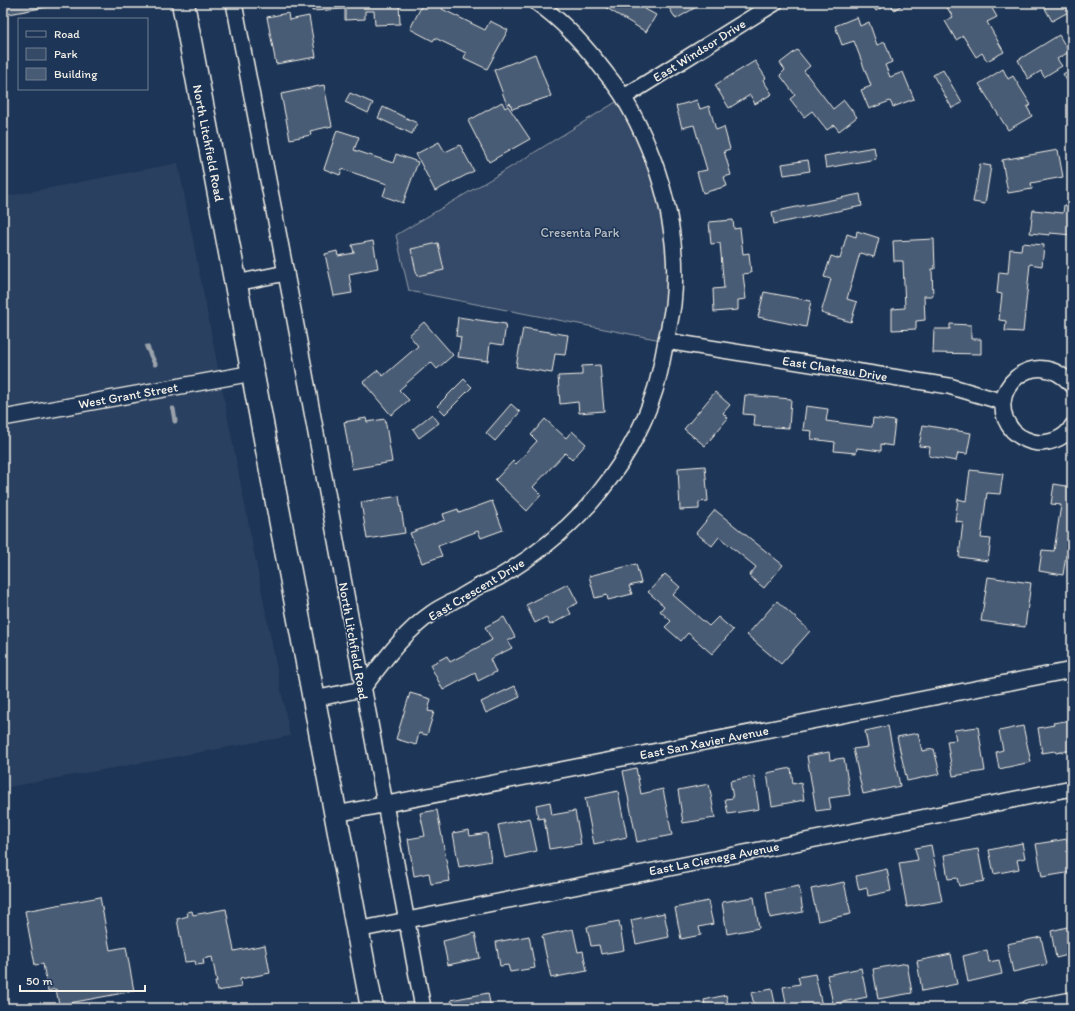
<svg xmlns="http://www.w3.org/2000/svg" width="1075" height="1011" viewBox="0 0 1075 1011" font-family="Itim,sans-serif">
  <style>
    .built { fill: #2a4060 }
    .green { fill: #354a67; stroke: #949ea8 }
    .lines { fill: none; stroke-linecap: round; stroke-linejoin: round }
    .stream { stroke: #9aa2ab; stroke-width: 5 }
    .building { fill: #485b74; stroke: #f4f1e8 }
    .street-casing { stroke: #f4f1e8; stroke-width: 18 }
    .secondary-casing { stroke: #f4f1e8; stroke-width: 25 }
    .street { stroke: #1d3557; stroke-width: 15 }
    .secondary { stroke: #1d3557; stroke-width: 22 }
    .labels { text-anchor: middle; stroke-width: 3; stroke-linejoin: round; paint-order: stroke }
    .street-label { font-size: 13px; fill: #f4f1e8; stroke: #1d3557 }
    .park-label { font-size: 13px; fill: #bbbfc1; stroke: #1d3557 }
  </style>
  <rect width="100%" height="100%" fill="#1d3557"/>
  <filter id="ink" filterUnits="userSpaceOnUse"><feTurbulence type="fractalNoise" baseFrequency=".025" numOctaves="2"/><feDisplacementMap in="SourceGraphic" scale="8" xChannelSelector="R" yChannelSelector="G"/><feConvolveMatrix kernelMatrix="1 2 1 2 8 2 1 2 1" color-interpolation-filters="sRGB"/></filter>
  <g filter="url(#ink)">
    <polygon class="built" points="178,163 290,736 3,788 3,197"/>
    <polygon class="green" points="624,97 669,214 666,341 409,291 396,235 501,173"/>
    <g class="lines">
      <g class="stream">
        <polyline points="147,347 155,364"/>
        <polyline points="173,409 175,421"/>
      </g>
    </g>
    <g class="building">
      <polygon points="3,3 46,3 47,7 3,15"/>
      <polygon points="312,3 399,3 400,24 375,25 374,11 365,11 365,19 345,20 345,9 312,11"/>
      <polygon points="423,3 445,3 442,9 485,30 490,21 508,30 487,69 464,58 466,53 435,38 433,41 410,29"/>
      <polygon points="608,3 648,3 645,9 656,15 646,32 605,7"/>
      <polygon points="666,3 703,3 676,19"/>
      <polygon points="871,3 889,3 876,11"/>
      <polygon points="890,3 905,3 894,10"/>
      <polygon points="944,3 989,3 997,17 987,22 1004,52 987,61 982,53 976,57 963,36 956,40 945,21 953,17"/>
      <polygon points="1042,3 1072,3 1072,10 1052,21"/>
      <polygon points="288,13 289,20 309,16 316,57 276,64 267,17"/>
      <polygon points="857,17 860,26 869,22 877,45 885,42 892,62 885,65 890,77 903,72 914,99 893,107 890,101 869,109 861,90 871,86 854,41 842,45 835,26"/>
      <polygon points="1059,35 1069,52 1057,59 1062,66 1044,77 1041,71 1028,79 1018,60"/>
      <polygon points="797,50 810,66 804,71 833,109 844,100 857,117 839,131 834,125 827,130 812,111 804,117 790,99 795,95 780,75 785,70 780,63"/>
      <polygon points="535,54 551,96 512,109 510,103 507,105 494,70"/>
      <polygon points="755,61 766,78 763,80 772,94 755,104 750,95 729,108 715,85"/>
      <polygon points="1003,69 1008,79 1013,76 1031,105 1027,107 1032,116 1008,130 979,84"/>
      <polygon points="1072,69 1072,89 1063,74"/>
      <polygon points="943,70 962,103 952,108 933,75"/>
      <polygon points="324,85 332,126 310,131 311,135 290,139 281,94"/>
      <polygon points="350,93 373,103 368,113 345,102"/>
      <polygon points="697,100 700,109 709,106 716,130 724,127 730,149 724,151 731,175 724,177 727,186 703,193 697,172 707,170 694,125 682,128 676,106"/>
      <polygon points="502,102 505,108 508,106 530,139 489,162 468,121"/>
      <polygon points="383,107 417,123 412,134 378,118"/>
      <polygon points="337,130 359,137 354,150 393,163 396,154 418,162 403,203 383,196 387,184 342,169 340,175 324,169"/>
      <polygon points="439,142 445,152 460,145 474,171 435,191 416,154"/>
      <polygon points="874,147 876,159 826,168 824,156"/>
      <polygon points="1058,150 1063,177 1031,183 1032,189 1008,193 1002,160"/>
      <polygon points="808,160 810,171 784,175 782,164"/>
      <polygon points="980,164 991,166 985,204 973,202"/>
      <polygon points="860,194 862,206 774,224 772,212"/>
      <polygon points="1064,205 1072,206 1072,235 1050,233 1050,235 1030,233 1033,210 1063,213"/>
      <polygon points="733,220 734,229 740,228 743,254 749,253 751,273 743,274 746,299 738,300 738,310 714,312 713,289 724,288 720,243 711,244 709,222"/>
      <polygon points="857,231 879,238 874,257 860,253 847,299 857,302 851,322 821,313 831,279 824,277 831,256 840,259 847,234 856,237"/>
      <polygon points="934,239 935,269 932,269 933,296 924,296 925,320 916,321 916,329 892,330 892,309 905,308 903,261 894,261 893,241"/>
      <polygon points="373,241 378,268 349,274 352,293 334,296 325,254 337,251 338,256 354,253 352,245"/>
      <polygon points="438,243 444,270 417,276 411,249"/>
      <polygon points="1022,243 1044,245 1042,266 1030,264 1023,332 1005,331 1006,321 999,320 1002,294 997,293 999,272 1008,273 1010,249 1021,250"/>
      <polygon points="764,292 811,301 806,327 758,317"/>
      <polygon points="458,317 506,324 503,345 490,343 488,361 458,357 461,337 456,336"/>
      <polygon points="424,322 453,355 437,369 431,362 399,390 409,400 391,415 363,382 378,370 383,376 418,346 409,335"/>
      <polygon points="950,324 971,325 971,339 981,339 981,354 933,353 934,329 950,329"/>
      <polygon points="523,328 568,335 565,355 555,354 552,373 516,367"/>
      <polygon points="600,365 604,411 579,413 578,402 560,404 558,376 582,375 582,366"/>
      <polygon points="464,379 472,387 445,414 437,406"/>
      <polygon points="715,392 730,405 723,413 728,418 705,446 684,429"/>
      <polygon points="745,395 791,399 789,428 754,426 755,415 743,414"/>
      <polygon points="511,404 520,412 495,441 486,433"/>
      <polygon points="806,406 828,409 826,421 872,427 873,418 895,421 892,446 881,444 881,451 857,448 856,453 834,451 835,442 811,439 812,431 803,430"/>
      <polygon points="432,414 439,423 419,438 413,429"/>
      <polygon points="366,418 367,422 385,419 392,462 352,469 344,422"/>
      <polygon points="545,419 566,438 572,431 586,444 572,460 565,453 533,487 541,495 527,511 495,480 513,461 516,464 537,441 531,435"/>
      <polygon points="923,425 971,433 967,454 958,453 956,461 929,456 930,447 919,446"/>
      <polygon points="705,466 708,501 699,502 699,509 680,510 678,468"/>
      <polygon points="970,470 1003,474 1000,494 987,493 981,538 991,539 988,561 959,557 963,522 955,521 958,499 966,501"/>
      <polygon points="1054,484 1072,487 1072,556 1066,555 1063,575 1039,571 1042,550 1054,551 1061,505 1051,504"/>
      <polygon points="399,496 405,533 367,539 361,502"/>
      <polygon points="492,501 503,530 481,538 478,531 438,546 442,556 422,563 410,533 445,520 443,514 458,509 459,513"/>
      <polygon points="715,510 783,565 764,588 749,576 756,567 719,537 712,546 696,533"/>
      <polygon points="636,564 641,583 629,586 632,594 608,600 607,595 595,598 589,576"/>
      <polygon points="665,574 680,587 673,595 709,626 718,617 733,630 712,654 688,633 681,641 665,627 671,621 660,611 664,606 648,592"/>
      <polygon points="988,577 1031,583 1025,627 981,621"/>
      <polygon points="568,584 578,603 568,608 571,614 550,625 546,617 535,623 526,605"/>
      <polygon points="777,601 810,631 781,664 747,635"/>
      <polygon points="504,617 515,637 508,641 512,648 490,659 496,672 478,681 475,673 443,690 430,665 447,656 450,662 492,640 485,627"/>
      <polygon points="515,686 520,697 486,713 481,702"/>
      <polygon points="410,693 431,699 428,711 434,712 427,735 419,733 416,745 396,739"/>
      <polygon points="1071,720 1072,727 1072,750 1056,753 1055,751 1042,753 1038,728 1054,725 1053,723"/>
      <polygon points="888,726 900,786 863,794 853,749 868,747 865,731"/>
      <polygon points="1023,726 1031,762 999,769 996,752 1003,750 999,731"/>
      <polygon points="978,727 985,771 953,776 947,741 956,740 954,730"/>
      <polygon points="918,733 922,751 934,749 940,774 907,781 897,737"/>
      <polygon points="829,752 830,760 844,758 850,795 829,798 831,809 816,811 807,756"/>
      <polygon points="636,768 641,794 663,789 672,835 637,842 623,771"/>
      <polygon points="791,768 793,784 801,782 804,800 772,806 767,773"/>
      <polygon points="754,776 759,809 728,814 725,799 733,798 730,781"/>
      <polygon points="709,784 715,818 683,823 678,790"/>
      <polygon points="618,791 627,837 594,844 585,798"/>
      <polygon points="550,802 552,815 575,811 581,844 549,849 544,818 538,819 536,805"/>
      <polygon points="437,810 450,881 431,884 429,873 414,876 408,839 425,836 420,813"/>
      <polygon points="530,818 537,851 505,858 498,825"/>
      <polygon points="469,830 470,836 487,833 491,861 459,867 453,833"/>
      <polygon points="1067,839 1072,864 1072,872 1042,877 1036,844"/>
      <polygon points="1022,843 1025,858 1017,860 1019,869 994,874 989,850"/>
      <polygon points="931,845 942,901 907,907 899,863 918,860 915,848"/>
      <polygon points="978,849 984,881 959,886 957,878 948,879 944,855"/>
      <polygon points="887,869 891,891 868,896 867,888 859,890 856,876"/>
      <polygon points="844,882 851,914 818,921 811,889"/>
      <polygon points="799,886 803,912 770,918 766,892"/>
      <polygon points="100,897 110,950 126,947 134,991 59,1005 56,989 48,991 43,964 35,965 25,911"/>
      <polygon points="754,897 759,928 727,934 722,902"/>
      <polygon points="708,901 713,924 699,927 701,935 681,939 675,908"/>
      <polygon points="226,909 234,951 265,945 270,973 240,979 241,987 217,991 215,982 217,982 212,957 203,959 204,964 196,965 195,961 185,962 177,919 188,916 187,912 192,911 193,915"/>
      <polygon points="664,913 669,937 636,944 631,920"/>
      <polygon points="619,921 624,950 601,954 599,945 591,946 587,927"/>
      <polygon points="1071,926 1072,954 1056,958 1051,931"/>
      <polygon points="573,929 578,952 583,951 587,971 551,978 542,936"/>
      <polygon points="475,933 480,958 448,965 443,941"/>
      <polygon points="529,936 535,968 510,972 508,965 500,966 496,942"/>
      <polygon points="1041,937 1047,964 1013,972 1007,944"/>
      <polygon points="987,950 989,962 999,960 1002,974 968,982 963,956"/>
      <polygon points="951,954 957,984 922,991 917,961"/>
      <polygon points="907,963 912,993 878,999 873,969"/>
      <polygon points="861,968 867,997 833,1004 827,975"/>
      <polygon points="815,974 822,1006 812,1008 787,1008 783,987 800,984 798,977"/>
      <polygon points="772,989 776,1008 740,1008 740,1007 754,1004 751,993"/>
      <polygon points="488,993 491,1008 452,1008 451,1000"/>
      <polygon points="726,995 729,1008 693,1008 705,1005 704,1000"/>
    </g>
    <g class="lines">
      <defs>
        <g id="street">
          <polyline points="234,3 294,315 423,1008"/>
          <polyline points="624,97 775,3"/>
          <polyline points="236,283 286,273"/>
          <polyline points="666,341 949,386 1003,402"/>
          <path d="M1072,385c-37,-43 -92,8 -59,46 7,7 18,12 28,12 12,-1 25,-6 31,-17"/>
          <polyline points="3,418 253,373"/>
          <path d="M314,699l48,-10c21,-27 41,-56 70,-76 8,-6 18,-10 27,-15 7,-4 15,-9 22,-13 7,-3 14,-5 20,-9 32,-19 62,-43 87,-70 29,-33 54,-74 67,-116 5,-16 8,-33 11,-50 3,-12 5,-23 7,-35 8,-72 -13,-145 -49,-207 -7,-12 -17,-23 -26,-35 -18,-23 -37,-43 -61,-60"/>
          <polyline points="336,814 1072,670"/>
          <polyline points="357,930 1072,788"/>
          <polyline points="1028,1008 1072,1000"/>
        </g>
        <polyline id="secondary" points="183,3 372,1008"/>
      </defs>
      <use href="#street" class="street-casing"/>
      <use href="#secondary" class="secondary-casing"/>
      <use href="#street" class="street"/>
      <use href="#secondary" class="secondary"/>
    </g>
  </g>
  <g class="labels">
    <g class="street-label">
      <text transform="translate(699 50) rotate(-32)" y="5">East Windsor Drive</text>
      <text transform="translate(209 143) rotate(79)" y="5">North Litchfield Road</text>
      <text transform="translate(835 368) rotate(9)" y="5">East Chateau Drive</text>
      <text transform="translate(128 395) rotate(-10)" y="5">West Grant Street</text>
      <text transform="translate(476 589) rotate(-31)" y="5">East Crescent Drive</text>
      <text transform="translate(354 641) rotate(80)" y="5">North Litchfield Road</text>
      <text transform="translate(704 742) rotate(-11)" y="5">East San Xavier Avenue</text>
      <text transform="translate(714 858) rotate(-11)" y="5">East La Cienega Avenue</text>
    </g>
    <g class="park-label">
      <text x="580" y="237">Cresenta Park</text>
    </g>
  </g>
  <rect width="1075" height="1011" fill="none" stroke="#1d3557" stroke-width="16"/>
  <rect x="8" y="8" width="1059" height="995" fill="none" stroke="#f4f1e8" stroke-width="1.5" filter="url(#ink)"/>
  <rect x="18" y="18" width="130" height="72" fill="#1d3557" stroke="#738091"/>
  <rect x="26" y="31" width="20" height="6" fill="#1d3557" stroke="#738091"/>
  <text x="54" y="38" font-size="12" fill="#f4f1e8">Road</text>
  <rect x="26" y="48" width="20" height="12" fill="#354a67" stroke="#738091"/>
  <text x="54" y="58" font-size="12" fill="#f4f1e8">Park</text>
  <rect x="26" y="68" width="20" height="12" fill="#485b74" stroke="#738091"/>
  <text x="54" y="78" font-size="12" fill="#f4f1e8">Building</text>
  <path d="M20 985v6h125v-6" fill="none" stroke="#f4f1e8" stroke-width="2"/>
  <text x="26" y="985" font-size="12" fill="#f4f1e8" stroke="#1d3557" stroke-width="3" paint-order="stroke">50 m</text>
</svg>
